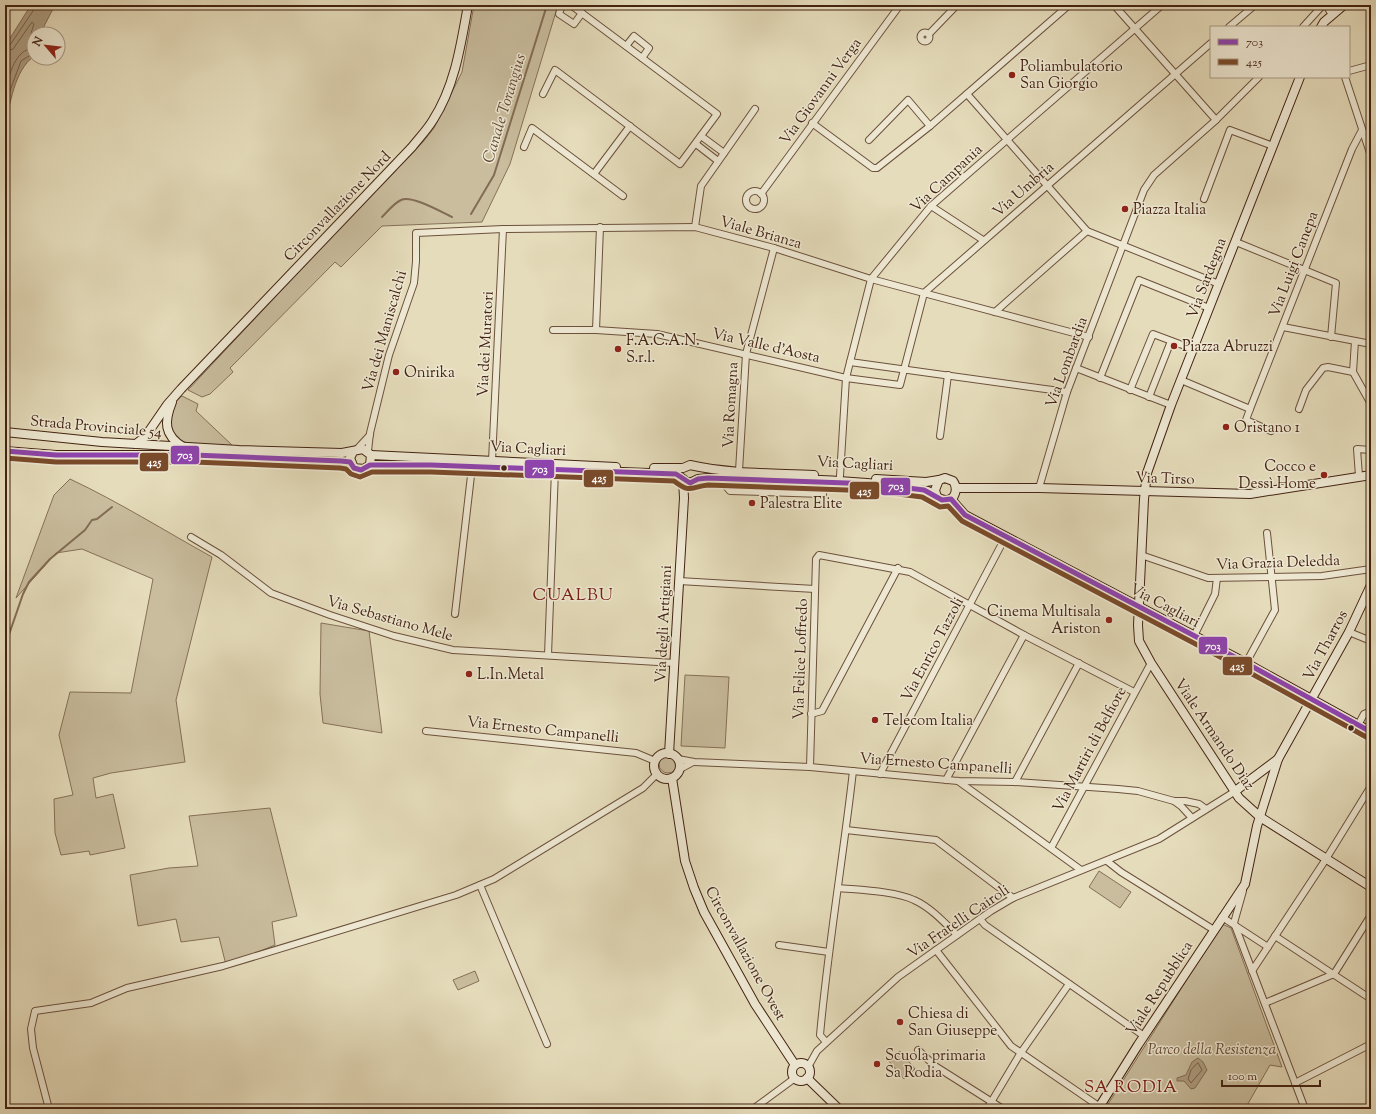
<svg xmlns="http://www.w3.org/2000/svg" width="1376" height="1114" viewBox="0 0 1376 1114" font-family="'Sorts Mill Goudy',serif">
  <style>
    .green { fill: #c9bd9e; stroke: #867058 }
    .water { fill: #ae9d82; stroke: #836c55 }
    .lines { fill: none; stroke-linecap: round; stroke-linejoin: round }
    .shore { stroke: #78604a; stroke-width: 1 }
    .stream { stroke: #836c55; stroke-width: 2 }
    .street-casing { stroke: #6c513c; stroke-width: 8 }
    .secondary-casing { stroke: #432312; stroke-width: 10 }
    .street { stroke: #eee8d3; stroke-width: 6 }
    .secondary { stroke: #eee8d3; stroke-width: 8 }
    .bus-1-casing { stroke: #eee8d3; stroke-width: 8 }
    .bus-2-casing { stroke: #eee8d3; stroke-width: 8 }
    .bus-1 { stroke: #8e44ad; stroke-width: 5 }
    .bus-2 { stroke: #7a4b2a; stroke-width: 5 }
    .poi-dot { fill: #8f2418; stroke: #eee8d3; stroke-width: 1.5 }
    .bus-dot { fill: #432312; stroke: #eee8d3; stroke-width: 1.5 }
    .labels { text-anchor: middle; stroke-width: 3; stroke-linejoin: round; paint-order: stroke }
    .poi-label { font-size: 15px; fill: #432312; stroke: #eee8d3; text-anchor: start }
    .street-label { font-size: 15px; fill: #432312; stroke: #eee8d3 }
    .park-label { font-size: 15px; font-style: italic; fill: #644a35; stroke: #eee8d3 }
    .water-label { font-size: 16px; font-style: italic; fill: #634834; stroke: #eee8d3 }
    .quarter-label { font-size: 17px; letter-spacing: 1px; fill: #7a1f14; stroke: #eee8d3 }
    .line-badge { stroke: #eee8d3; stroke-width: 1.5 }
    .badge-label { font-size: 11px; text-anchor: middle; font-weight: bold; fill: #fff }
  </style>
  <rect width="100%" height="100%" fill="#e5dcbb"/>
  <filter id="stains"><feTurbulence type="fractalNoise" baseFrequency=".005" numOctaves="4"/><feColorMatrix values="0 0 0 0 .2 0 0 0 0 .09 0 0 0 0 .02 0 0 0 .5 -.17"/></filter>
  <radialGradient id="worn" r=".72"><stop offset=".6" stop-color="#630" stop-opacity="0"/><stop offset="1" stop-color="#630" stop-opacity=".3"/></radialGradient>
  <g class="green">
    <polygon points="474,5 558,5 510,164 482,222 382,226 341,267 335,262 230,368 233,372 210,394 202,397 188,390 322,247 423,142 434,128 462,72"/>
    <path d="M182,396l16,8 -2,7 37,35c-21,-1 -69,5 -62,-29 2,-9 3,-15 11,-21z"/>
    <path d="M70,479c49,23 95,52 142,78l-36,143 9,62 -74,11 -18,5 3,20 17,-4 12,54 -35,7 -1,-4 -28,4 -6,-22 -1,-34 19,-4 -14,-60 11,-43 61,1 22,-114 -71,-30 -26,4 -40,45 38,-103z"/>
    <polygon points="321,623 369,631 382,733 323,723 320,694"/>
    <polygon points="685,675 729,677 725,748 681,746"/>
    <circle cx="668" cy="764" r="9"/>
    <polygon points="270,808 297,916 272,922 275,945 226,965 219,937 181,942 176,919 138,926 130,875 169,868 198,866 189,816"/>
    <polygon points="1099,871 1131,892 1120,908 1089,887"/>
    <polygon points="1222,924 1231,928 1282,1067 1270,1065 1245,1109 1105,1109"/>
    <polygon points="475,971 479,981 458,990 453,980"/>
    <polygon points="900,1051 915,1069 904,1079 888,1060"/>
  </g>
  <g class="water">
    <path d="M31,5h24l-15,29h-6v22c-20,15 -24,48 -29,72v-82z"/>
    <polygon points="1198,1058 1203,1062 1207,1070 1195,1088 1191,1089 1184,1081 1177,1081 1177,1078 1186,1075 1192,1062"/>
  </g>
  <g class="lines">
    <g class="shore">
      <polyline points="5,47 10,45 33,11 34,5"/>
      <polyline points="5,52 13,49 32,22 34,24 31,33 34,40"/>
      <path d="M5,89c5,-15 10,-40 29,-41"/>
      <polyline points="5,104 21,61 34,53"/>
      <polygon points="1198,1063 1202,1070 1191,1083 1188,1079 1191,1070"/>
    </g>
    <g class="stream">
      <polyline points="471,214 494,175 547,5"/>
      <path d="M382,217c5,-5 12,-14 19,-17 11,-5 40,12 51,17"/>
      <polyline points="5,646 23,594 29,582 50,559 85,530 92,520 97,519 112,507"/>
    </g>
    <defs>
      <g id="street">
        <polyline points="562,5 559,14 574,24 582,13"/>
        <polyline points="1114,5 1216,120"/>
        <polyline points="1326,5 1332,15"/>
        <polyline points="1369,5 1371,10"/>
        <polyline points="1229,27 1255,5"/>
        <polyline points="1303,27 1323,5"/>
        <circle cx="925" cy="37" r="4.5"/>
        <polyline points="929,34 957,5"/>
        <polyline points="626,46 634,36 649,48 642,58"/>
        <polyline points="1349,71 1371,65"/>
        <polyline points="1345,77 1371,156"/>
        <polyline points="543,94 555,70 680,164 717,114 571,5"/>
        <polyline points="967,94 1087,231 1219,284"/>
        <polyline points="812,123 873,168 877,168 930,126 1069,5"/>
        <polyline points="701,136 724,153"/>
        <polyline points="869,140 908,100 930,126"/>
        <polyline points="696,144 718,161"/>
        <polyline points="524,147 532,128 623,196"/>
        <polyline points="594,174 630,126"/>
        <circle cx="755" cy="200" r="9"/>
        <polyline points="761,194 900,5"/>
        <polyline points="1204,199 1230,130 1273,146"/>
        <polyline points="931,206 983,240"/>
        <polyline points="695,227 701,186 755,109"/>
        <polyline points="1236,242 1336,283 1331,337"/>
        <polyline points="995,312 1087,231"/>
        <polyline points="1283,327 1371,344"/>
        <polyline points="553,330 596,330 657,334 846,378 900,385 924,293 1211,43"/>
        <polyline points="596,330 600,227"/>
        <polyline points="1355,341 1353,372 1371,404"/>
        <polyline points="850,362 1067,392"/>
        <polyline points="1076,368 1171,405"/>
        <polyline points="1100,378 1139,280 1209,308"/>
        <polyline points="1181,380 1250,409 1352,149 1362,130"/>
        <polyline points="1130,390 1153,334 1193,349"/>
        <polyline points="1149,397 1171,341"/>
        <polyline points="1250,409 1246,420 1271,431"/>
        <polyline points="1299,409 1306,390 1323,368 1328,367 1353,372"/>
        <polyline points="940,436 948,375"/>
        <polyline points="357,449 370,435"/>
        <polyline points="368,451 370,433 389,355 414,283 416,261 416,233 503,229 695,227 774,248 871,279 1089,337"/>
        <polyline points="492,461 503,229"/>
        <polyline points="739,471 746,354 774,248"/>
        <polyline points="840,476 846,378 871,279 931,206 1162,5"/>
        <polyline points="1359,476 1357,449 1371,450"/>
        <polyline points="719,478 730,491 823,494 825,481"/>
        <polyline points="1039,488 1067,392 1144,190 1154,175 1216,120 1259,77"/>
        <polyline points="191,537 221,555 271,593 330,615 394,636 453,650 675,663"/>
        <polyline points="1141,555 1208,578 1322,576 1371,569"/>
        <polyline points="679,581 815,589"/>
        <polyline points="455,614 472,467"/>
        <polyline points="1349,632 1371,641"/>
        <polyline points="1194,636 1215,594 1217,578"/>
        <polyline points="548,655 555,470"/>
        <polyline points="1246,663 1275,610 1267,533"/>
        <polyline points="811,714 822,711 898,568"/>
        <polyline points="1358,725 1364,714 1371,711"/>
        <polyline points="426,731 636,753 655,761"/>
        <polyline points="678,759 694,762 810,767 958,781 1015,782 1118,789 1138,791 1174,801 1185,801 1199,804 1206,809"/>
        <polyline points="810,767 816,559 819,555 910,572 1024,635 1134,692"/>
        <polyline points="680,769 693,762"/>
        <polyline points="880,774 1006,536"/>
        <polyline points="946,780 1024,635"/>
        <polyline points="958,781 1081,870"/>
        <polyline points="1015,782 1079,663"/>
        <polyline points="1174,801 1181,806 1192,818"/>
        <polyline points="846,830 936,840 1013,898"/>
        <polyline points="1051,848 1151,663"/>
        <polyline points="1107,861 1121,872 1214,930"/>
        <polyline points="480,885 547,1044"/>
        <path d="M838,888c21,2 57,3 76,12 16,7 30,22 43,35"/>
        <polyline points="1222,917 1268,947"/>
        <polyline points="980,919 985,925 1144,1036"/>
        <polyline points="1234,923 1305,1109"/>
        <polyline points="1234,923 1243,891"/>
        <polyline points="1275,936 1371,999"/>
        <polyline points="779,945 829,952"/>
        <polyline points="936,950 1011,1046 1100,1107"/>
        <polyline points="1252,971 1326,859 1371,786"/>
        <polyline points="1265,1003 1334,974 1371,915"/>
        <path d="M826,1042l-6,-7c8,-89 23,-176 33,-264"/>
        <polyline points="918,1050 935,1066 1003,1109"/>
        <polyline points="808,1067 817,1051 898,977 991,911 1013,898 1159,839 1234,792"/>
        <polyline points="1295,1083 1371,1044"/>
        <polyline points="49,1109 33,1048 31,1029 35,1011 91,1003 127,988 223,966 456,895 494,879 643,788 657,774"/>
        <polyline points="753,1109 795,1078"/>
        <polyline points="987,1109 1020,1054 1069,984"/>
      </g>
      <g id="secondary">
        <polyline points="1321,27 1324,22 1344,5"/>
        <polyline points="1300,77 1171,405 1147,473 1144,499 1138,625 1139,641 1151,663 1239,798 1260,817 1371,887"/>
        <path d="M172,402c-8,20 -8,33 11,45"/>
        <polyline points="5,432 102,442 239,450 342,453 363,449 371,455 370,465 364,469 354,468 350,458 353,452"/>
        <path d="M136,444l9,-7 22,-32 14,-16 231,-242c7,-9 15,-17 21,-27 22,-34 28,-76 35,-115"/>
        <polyline points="5,451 56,455 193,455 350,462"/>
        <polyline points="371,455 616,467"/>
        <path d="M370,465h61l245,9c6,3 8,8 14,9l8,-4 10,-1c63,-1 127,1 190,8 9,1 21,2 30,5 6,3 12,10 19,9 9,-1 11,-12 6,-19l-8,-3 -6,2 -4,10 2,7"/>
        <path d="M654,468h29l7,-3c40,9 84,8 124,10"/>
        <polyline points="876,479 926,482 939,480"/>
        <polyline points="956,488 1039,488 1250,494 1371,475"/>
        <polyline points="951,499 965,515 1246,663 1371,732"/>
        <circle cx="667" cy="766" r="13"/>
        <polyline points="669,754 684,498 683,479"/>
        <polyline points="672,778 685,861 694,888 704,912 755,1004 795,1065"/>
        <polyline points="1234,792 1278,759"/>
        <circle cx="801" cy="1072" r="9"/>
        <polyline points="807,1078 839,1109"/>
        <polyline points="1098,1109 1138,1045 1245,884 1257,826 1278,759 1349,632 1371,585"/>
      </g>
    </defs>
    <use href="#street" class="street-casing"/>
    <use href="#secondary" class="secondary-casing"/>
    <use href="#street" class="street"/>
    <use href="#secondary" class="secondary"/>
    <defs>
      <polyline id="bus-1" points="5,451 56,455 193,455 341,461 350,462 354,468 361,470 370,465 431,465 676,474 690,483 698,479 708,478 875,484 924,490 942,500 951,499 965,515 1246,663 1371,732"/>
      <path id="bus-2" d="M5,458l51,4h137l147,6 6,1 5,5 9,3 12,-5h59l243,9c17,13 16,6 34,4l166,6 48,6 18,10 8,-1 14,15 281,148 125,69"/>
    </defs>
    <use href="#bus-1" class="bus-1-casing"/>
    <use href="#bus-2" class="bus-2-casing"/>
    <use href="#bus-1" class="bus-1"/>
    <use href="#bus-2" class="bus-2"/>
  </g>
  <g class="poi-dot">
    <circle cx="1012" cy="75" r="4"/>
    <circle cx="1125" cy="209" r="4"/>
    <circle cx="1174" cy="346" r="4"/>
    <circle cx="618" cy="349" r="4"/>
    <circle cx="396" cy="372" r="4"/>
    <circle cx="1226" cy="427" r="4"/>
    <circle cx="1324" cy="475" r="4"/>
    <circle cx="752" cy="503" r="4"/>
    <circle cx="1109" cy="620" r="4"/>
    <circle cx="469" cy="674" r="4"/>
    <circle cx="875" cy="720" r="4"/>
    <circle cx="900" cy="1022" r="4"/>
    <circle cx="877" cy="1064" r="4"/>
  </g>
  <g class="bus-dot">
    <circle cx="504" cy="468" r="3.5"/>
    <circle cx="1351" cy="728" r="3.5"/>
  </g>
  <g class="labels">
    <g class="poi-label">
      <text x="1020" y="71">Poliambulatorio<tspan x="1020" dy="17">San Giorgio</tspan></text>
      <text x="1133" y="214">Piazza Italia</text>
      <text x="626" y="345">F.A.C.A.N.<tspan x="626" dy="17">S.r.l.</tspan></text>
      <text x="1182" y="351">Piazza Abruzzi</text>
      <text x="404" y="377">Onirika</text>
      <text x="1234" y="432">Oristano 1</text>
      <text x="1316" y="471" text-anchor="end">Cocco e<tspan x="1316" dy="17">Dessì Home</tspan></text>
      <text x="760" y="508">Palestra Elite</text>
      <text x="1101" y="616" text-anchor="end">Cinema Multisala<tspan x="1101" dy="17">Ariston</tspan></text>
      <text x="477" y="679">L.In.Metal</text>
      <text x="883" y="725">Telecom Italia</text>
      <text x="908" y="1018">Chiesa di<tspan x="908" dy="17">San Giuseppe</tspan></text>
      <text x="885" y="1060">Scuola primaria<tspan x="885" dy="17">Sa Rodia</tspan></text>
    </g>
    <g class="street-label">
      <text transform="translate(820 91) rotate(-54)" y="5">Via Giovanni Verga</text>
      <text transform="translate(946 178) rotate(-43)" y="5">Via Campania</text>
      <text transform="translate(1023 189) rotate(-41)" y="5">Via Umbria</text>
      <text transform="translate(337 206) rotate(-46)" y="5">Circonvallazione Nord</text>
      <text transform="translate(761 232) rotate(16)" y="5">Viale Brianza</text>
      <text transform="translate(1293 264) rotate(-69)" y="5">Via Luigi Canepa</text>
      <text transform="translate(1206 278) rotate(-69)" y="5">Via Sardegna</text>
      <text transform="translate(384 331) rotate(-74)" y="5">Via dei Maniscalchi</text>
      <text transform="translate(485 344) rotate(-87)" y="5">Via dei Muratori</text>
      <text transform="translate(766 345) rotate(13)" y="5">Via Valle d'Aosta</text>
      <text transform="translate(1066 362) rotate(-70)" y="5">Via Lombardia</text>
      <text transform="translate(730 405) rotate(-87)" y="5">Via Romagna</text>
      <text transform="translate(96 426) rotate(5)" y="5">Strada Provinciale 54</text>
      <text transform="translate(528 448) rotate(3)" y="5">Via Cagliari</text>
      <text transform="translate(855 463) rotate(3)" y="5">Via Cagliari</text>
      <text transform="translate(1165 478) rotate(2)" y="5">Via Tirso</text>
      <text transform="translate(1278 562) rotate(-2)" y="5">Via Grazia Deledda</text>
      <text transform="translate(1165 605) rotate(28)" y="5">Via Cagliari</text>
      <text transform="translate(390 618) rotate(16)" y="5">Via Sebastiano Mele</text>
      <text transform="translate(663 624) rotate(-87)" y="5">Via degli Artigiani</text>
      <text transform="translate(1325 645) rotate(-62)" y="5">Via Tharros</text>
      <text transform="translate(932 649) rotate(-62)" y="5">Via Enrico Tazzoli</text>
      <text transform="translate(800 659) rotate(-88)" y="5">Via Felice Loffredo</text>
      <text transform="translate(543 729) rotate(6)" y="5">Via Ernesto Campanelli</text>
      <text transform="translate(1215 734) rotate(56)" y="5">Viale Armando Diaz</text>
      <text transform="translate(1089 749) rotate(-62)" y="5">Via Martiri di Belfiore</text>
      <text transform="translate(936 763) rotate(4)" y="5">Via Ernesto Campanelli</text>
      <text transform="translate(958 921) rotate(-34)" y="5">Via Fratelli Cairoli</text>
      <text transform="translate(746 953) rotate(61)" y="5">Circonvallazione Ovest</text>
      <text transform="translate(1159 988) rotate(-57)" y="5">Viale Repubblica</text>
    </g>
    <g class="park-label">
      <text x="1212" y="1054">Parco della Resistenza</text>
    </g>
    <g class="water-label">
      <text transform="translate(503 108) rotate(-73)" y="6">Canale Torangius</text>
    </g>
    <g class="quarter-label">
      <text x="573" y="600">CUALBU</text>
      <text x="1131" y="1092">SA RODIA</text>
    </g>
  </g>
  <g class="line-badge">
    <rect x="170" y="445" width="30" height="20" rx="4" fill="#8e44ad"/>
    <rect x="139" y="452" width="30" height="20" rx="4" fill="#7a4b2a"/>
    <rect x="524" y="459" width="31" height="20" rx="4" fill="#8e44ad"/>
    <rect x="583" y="469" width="31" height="19" rx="4" fill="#7a4b2a"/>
    <rect x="880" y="477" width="31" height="19" rx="4" fill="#8e44ad"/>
    <rect x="849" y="481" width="31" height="19" rx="4" fill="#7a4b2a"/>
    <rect x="1198" y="636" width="30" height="19" rx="4" fill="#8e44ad"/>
    <rect x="1222" y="656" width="31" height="20" rx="4" fill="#7a4b2a"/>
  </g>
  <g class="badge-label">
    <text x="185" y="459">703</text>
    <text x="154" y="466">425</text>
    <text x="540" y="473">703</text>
    <text x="599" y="482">425</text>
    <text x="896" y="490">703</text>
    <text x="864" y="495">425</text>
    <text x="1213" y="650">703</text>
    <text x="1237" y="670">425</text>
  </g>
  <rect width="1376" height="1114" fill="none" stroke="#e5dcbb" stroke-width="20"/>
  <rect x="6" y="6" width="1364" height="1102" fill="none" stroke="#432312" stroke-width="2"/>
  <rect x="10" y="10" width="1356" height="1094" fill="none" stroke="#432312"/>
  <rect x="1210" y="26" width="140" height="52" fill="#eee8d3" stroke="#aa9986"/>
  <rect x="1218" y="39" width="20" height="6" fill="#8e44ad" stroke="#aa9986"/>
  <text x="1246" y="46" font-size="12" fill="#432312">703</text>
  <rect x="1218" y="59" width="20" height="6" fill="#7a4b2a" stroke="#aa9986"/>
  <text x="1246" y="66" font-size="12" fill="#432312">425</text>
  <g transform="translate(46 46) rotate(298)"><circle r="19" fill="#eee8d3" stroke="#aa9986"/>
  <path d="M0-3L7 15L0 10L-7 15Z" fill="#8f2418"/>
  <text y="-6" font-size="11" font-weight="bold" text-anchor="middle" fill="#432312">N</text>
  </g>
  <path d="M1222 1080v6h98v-6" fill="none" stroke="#432312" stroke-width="2"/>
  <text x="1228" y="1080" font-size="12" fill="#432312" stroke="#eee8d3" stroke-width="3" paint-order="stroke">100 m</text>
  <rect width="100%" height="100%" filter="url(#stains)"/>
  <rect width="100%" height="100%" fill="url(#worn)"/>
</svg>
